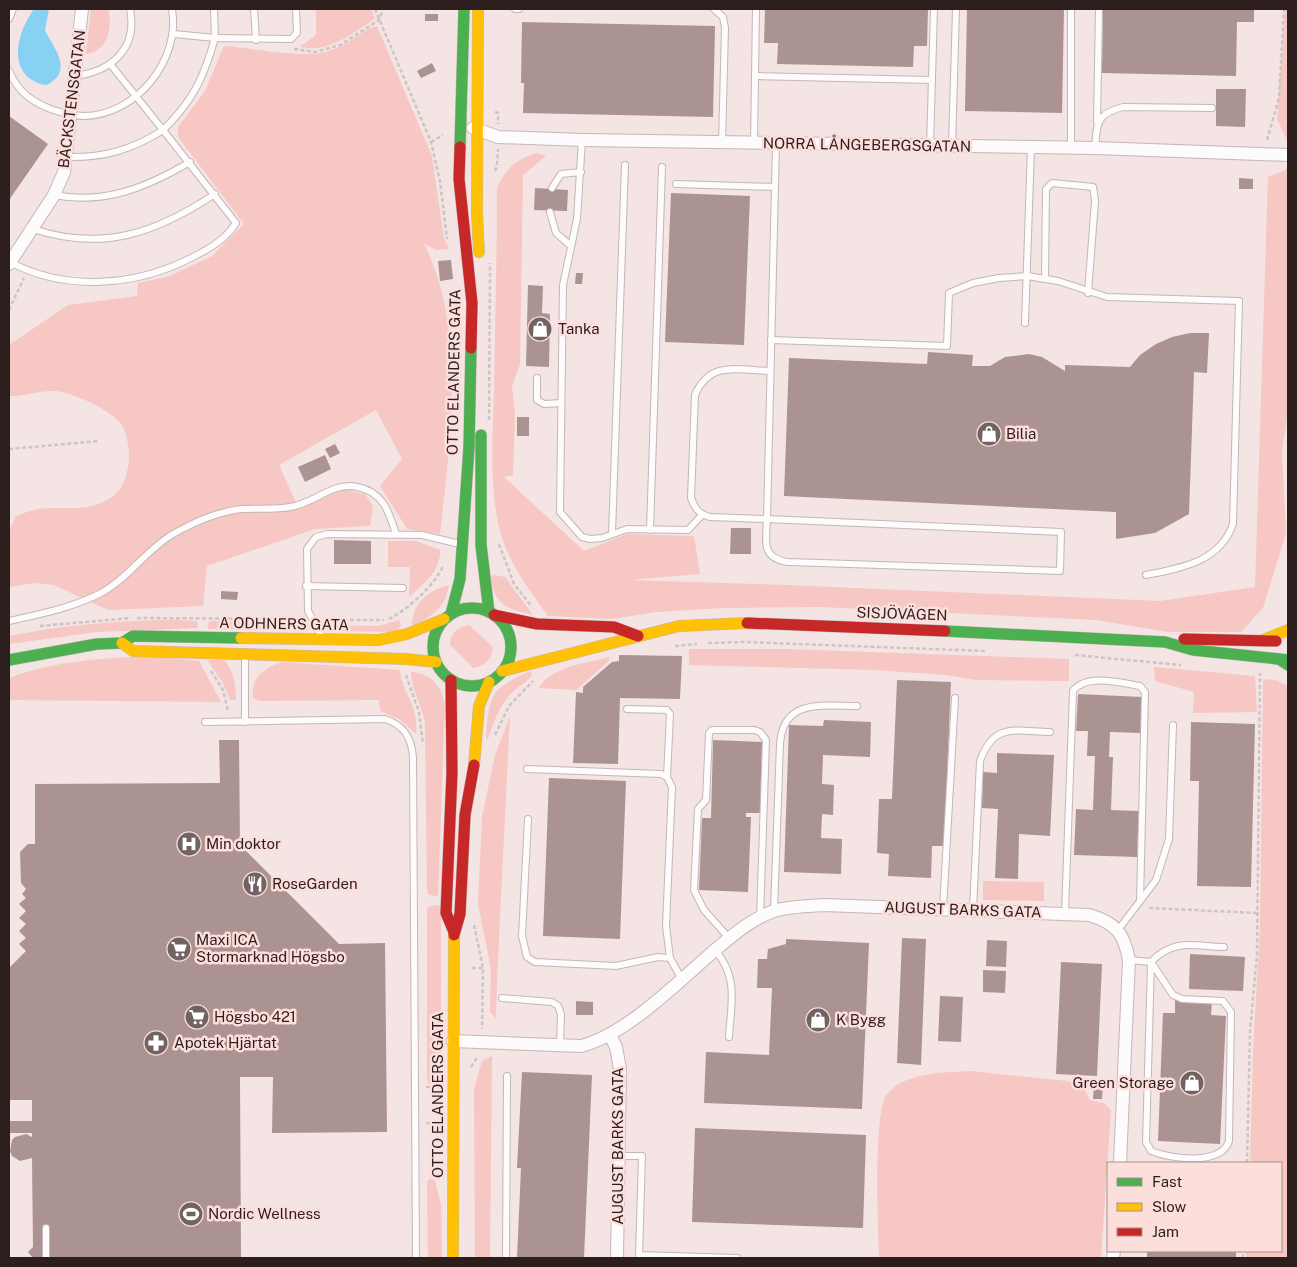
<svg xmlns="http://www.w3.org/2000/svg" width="1297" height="1267" viewBox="0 0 1297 1267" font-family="'Public Sans',sans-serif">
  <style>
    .green { fill: #f6c7c3 }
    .water { fill: #87d2f3 }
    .building { fill: #ab9391 }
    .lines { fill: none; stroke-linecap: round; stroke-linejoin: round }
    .lane-casing { stroke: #c4b7b6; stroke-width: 8 }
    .street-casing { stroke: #c4b7b6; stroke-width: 14 }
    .fast-casing { stroke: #c4b7b6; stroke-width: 12 }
    .slow-casing { stroke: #c4b7b6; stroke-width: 12 }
    .jam-casing { stroke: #c4b7b6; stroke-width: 12 }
    .path { stroke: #ccc5c5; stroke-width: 2.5; stroke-dasharray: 4 2.5; stroke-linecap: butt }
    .lane { stroke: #fdfbfb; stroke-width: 6 }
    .street { stroke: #fdfbfb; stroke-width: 12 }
    .fast { stroke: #4caf50; stroke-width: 11 }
    .slow { stroke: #ffc107; stroke-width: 11 }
    .jam { stroke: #c62828; stroke-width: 11 }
    .labels { text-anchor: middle; stroke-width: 5; stroke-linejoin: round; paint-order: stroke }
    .street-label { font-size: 15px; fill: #2b1e1d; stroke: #fcdedb }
    .poi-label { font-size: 15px; fill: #2b1e1d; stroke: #fcdedb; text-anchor: start }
  </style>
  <rect width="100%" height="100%" fill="#f4e4e3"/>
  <g class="green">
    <path d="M91,9h17c5,18 0,42 -22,45z"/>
    <path d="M316,9h55l4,10c-25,15 -44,34 -75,28l16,-12z"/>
    <polygon points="1285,9 1288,9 1288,142 1277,119"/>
    <path d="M377,26l55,130 12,83 5,10 -12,1 -13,-6c43,85 26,198 16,290l-33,-5 -27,-43 22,-27 -26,-49 -97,55 20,44 46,-20 20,5 8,12 -3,20 -55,3 -108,37 -4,40 -95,4 -54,-25 -20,-2 -25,4v-56l7,-15c6,-2 12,-5 18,-6 25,-6 53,5 78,-13 13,-9 16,-25 17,-40 0,-10 -2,-24 -8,-33 -9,-13 -44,-29 -59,-32 -18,-4 -36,5 -53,4v-51l59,-40 69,-9 1,-13 32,-7 42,-20 32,-32 -66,-87v-10l27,-36 19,-45c29,2 80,13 105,5 17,-5 36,-23 48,-25z"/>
    <path d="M537,153l9,3 -23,19 -3,189 -8,22 3,29 -2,60 -9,2 80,74 43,-17 67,2 6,38 -71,6 157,5 374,16 95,-14 13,-410 20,-8v242l-6,41 4,81 -23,75 -22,24h-74l-71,-12 -276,-13 -97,1 -66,4 -45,7 -64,-3c-18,-26 -36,-48 -46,-78 -14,-44 -9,-102 -8,-148 1,-67 3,-134 3,-202 9,-19 19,-29 40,-35z"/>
    <path d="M388,541h28l24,9c1,21 -17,34 -31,47l1,-30h-22z"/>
    <path d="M493,575l12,2 28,38c-23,-5 -40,-10 -42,-38z"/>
    <path d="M449,585c-4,24 -18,31 -37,42 0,-24 15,-36 37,-42z"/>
    <path d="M176,620l21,1 1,7 -101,4 -88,12v-8c55,-11 111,-16 167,-16z"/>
    <polygon points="399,620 401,626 395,632 332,631 324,625 379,626"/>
    <polygon points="212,621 303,624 310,630 208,629 208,623"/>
    <path d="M469,625l24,22c-1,12 -8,19 -20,21l-23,-23c0,-11 7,-18 19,-20z"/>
    <polygon points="689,649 787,649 1069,659 1069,681 975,680 946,675 874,670 689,665"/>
    <path d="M152,656l47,5 22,41 -212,-2v-22c44,-17 95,-20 143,-22z"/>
    <path d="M610,657l-2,5 -32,28 -37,-2c12,-22 49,-25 71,-31z"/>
    <path d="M207,660h17c11,12 11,25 12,40h-6l-7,-17z"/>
    <path d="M281,662l119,8c2,24 19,34 16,64l-17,-15 -19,-8 -1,-11 -119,1 -7,-3c-3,-20 11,-29 28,-36z"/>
    <polygon points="1154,667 1255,676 1257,712 1193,713 1194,692 1155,681"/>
    <path d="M530,671l2,3c-3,8 -11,10 -17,16 -15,13 -21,31 -27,49h-2c3,-43 3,-49 44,-68z"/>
    <path d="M411,672c20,1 30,14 34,32l-7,192 -9,-1 -2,-3 -2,-169c-3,-18 -14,-33 -14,-51z"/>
    <polygon points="1263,679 1276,680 1288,686 1288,1258 1246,1258 1246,1251 1281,1251 1281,1163 1250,1163 1253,1051 1260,926"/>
    <polygon points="510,716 497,980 496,1018 490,1012 491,969 478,904 482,817 495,755"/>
    <polygon points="983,881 1044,882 1044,901 983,900"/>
    <polygon points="438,905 441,908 441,1058 437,1085 428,1084 427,1073 427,909 430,906"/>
    <polygon points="492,1056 490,1258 475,1258 474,1089 482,1061"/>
    <path d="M971,1071l96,10 16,6 7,13 14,3 7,7 -10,148h-222c-1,-26 -6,-148 8,-164 20,-23 56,-21 84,-23z"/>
    <polygon points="432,1179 435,1181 441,1205 442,1258 428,1258 427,1185 428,1180"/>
  </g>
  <path class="water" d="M34,9h15l-4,21c8,18 30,40 2,55 -7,0 -12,-3 -18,-7 -21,-18 -8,-51 5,-69z"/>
  <g class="building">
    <polygon points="765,9 928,9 927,46 914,46 913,67 777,64 778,43 764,43"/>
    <polygon points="967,9 1064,9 1062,113 965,111"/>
    <polygon points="1103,9 1254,9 1254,22 1237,22 1236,76 1102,73"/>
    <rect x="425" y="14" width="13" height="7"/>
    <polygon points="522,22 715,26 713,117 523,113 524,83 521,83"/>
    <polygon points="432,63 436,71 421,78 417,71"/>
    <polygon points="1216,89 1246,89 1245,127 1216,126"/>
    <polygon points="9,116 48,144 9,200"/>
    <polygon points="1239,178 1253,179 1253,189 1239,189"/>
    <polygon points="535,188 568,190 567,211 534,210"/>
    <polygon points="671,193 750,196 744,345 665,342"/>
    <polygon points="451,260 453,279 440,281 438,261"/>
    <polygon points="576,273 583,273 582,284 575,284"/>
    <polygon points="528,285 543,286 542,313 550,314 549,367 526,366"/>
    <polygon points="1190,333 1209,333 1207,373 1194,372 1189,514 1155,533 1116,539 1116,512 784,496 789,358 927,364 928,352 973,355 972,366 990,366 1005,357 1029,354 1042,357 1065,371 1065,365 1130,367 1140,355 1156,344 1172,337"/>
    <rect x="517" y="417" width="12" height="19"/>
    <polygon points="335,444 340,453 330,458 325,449"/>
    <polygon points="325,455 331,469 305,482 298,467"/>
    <polygon points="731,528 751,528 751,554 730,554"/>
    <polygon points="334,540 371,541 371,564 334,564"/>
    <polygon points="221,591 238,592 237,600 221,599"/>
    <polygon points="619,655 682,656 680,699 620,698 618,764 573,763 576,692 583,693 583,687 612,662 619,661"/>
    <polygon points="897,680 951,682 944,846 932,846 931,878 888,876 889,854 877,853 879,799 892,799"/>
    <polygon points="1078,694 1142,697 1141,733 1110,732 1109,757 1113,757 1111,810 1139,811 1137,857 1074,855 1076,809 1093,810 1095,756 1087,756 1088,731 1076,731"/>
    <polygon points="824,720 871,722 870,757 823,755 822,784 834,785 833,815 822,814 821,838 842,839 841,874 784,872 789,725 823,726"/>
    <polygon points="1191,722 1255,724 1251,887 1197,886 1199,781 1190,781"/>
    <polygon points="219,740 239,740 240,845 339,944 385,943 387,1132 272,1133 273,1077 240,1077 241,1258 33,1258 28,1252 33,1247 32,1158 20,1161 12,1156 10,1151 12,1140 15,1137 26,1134 32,1137 32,1133 10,1133 10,1121 32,1121 32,1100 9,1100 9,968 26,951 19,944 26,938 19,931 26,924 19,918 26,911 19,904 26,898 22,894 26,889 21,883 20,852 28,844 35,844 35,784 220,783"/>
    <polygon points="713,740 762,742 760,813 746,813 746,817 751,817 748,892 699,890 702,818 711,818"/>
    <polygon points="997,753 1054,755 1050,836 1019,834 1018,879 995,878 998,809 982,808 983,772 997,773"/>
    <polygon points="549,778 626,781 620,939 543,936"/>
    <polygon points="902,938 926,939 921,1065 897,1063"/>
    <polygon points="786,939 869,943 862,1109 704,1103 706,1052 769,1055 772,988 757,988 758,959 767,959 768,949 786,944"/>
    <polygon points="987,940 1007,941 1006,967 986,966"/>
    <polygon points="1190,954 1245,957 1243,991 1189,989"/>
    <polygon points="1061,962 1102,964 1097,1076 1056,1074"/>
    <polygon points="983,970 1006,971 1005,993 983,992"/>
    <polygon points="940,996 963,997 961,1042 938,1041"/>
    <polygon points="1175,1000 1212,1001 1211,1015 1226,1016 1220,1144 1158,1141 1163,1013 1175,1013"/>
    <polygon points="576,1001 593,1002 593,1015 576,1015"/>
    <polygon points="522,1072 592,1075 584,1258 517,1258 521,1168 517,1168"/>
    <polygon points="1094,1082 1103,1083 1102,1099 1093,1099"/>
    <polygon points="695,1128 866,1135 863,1228 692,1222"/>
    <rect x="1147" y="1251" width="89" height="7"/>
  </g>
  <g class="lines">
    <defs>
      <g id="lane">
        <polyline points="254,9 256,40"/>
        <polyline points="515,9 519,9"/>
        <polyline points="714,9 723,17 725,28 722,143"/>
        <polyline points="9,19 13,9"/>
        <polyline points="174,34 215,38 214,9"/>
        <path d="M9,71c9,21 23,31 44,39 10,3 19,6 30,6 53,0 98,-56 89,-107"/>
        <path d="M74,76c37,-4 64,-27 56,-67"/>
        <polyline points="755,76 932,80"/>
        <polyline points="1097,122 1099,9"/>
        <polyline points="582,140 577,219 563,285 560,512 582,537 590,539 602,538 627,529 688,530 702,515"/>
        <polyline points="754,143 756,9"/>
        <polyline points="930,146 934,9"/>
        <polyline points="952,146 956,9"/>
        <polyline points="1071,148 1071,9"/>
        <path d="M1095,148c2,-25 1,-34 28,-41l89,1"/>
        <path d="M66,157c37,1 66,-7 97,-27l-52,-65"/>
        <polyline points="676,184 775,187"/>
        <polyline points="552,188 561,174 581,172"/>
        <path d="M54,195c51,10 93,-8 136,-33"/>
        <polyline points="550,212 556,233 571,246"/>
        <path d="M33,229c70,23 123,4 182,-35"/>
        <path d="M10,262c56,30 126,24 181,-4 18,-9 34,-18 45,-35l-73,-93c30,-29 41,-53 52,-92l76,1 6,-6 -1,-24"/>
        <polyline points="1045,279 1046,189 1052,183 1093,187 1095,201 1088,293"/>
        <polyline points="1025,323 1031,148"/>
        <path d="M771,340l176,6 2,-53 24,-10 26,-5 28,-2 31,5 49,16 132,4 -6,223c-13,38 -52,44 -87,51"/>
        <path d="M770,371c-32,-1 -60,-11 -75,24l-4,103c4,11 8,16 19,19l57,2c-1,23 -6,39 21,43l272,9 1,-39 -294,-13 9,-375"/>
        <polyline points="537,378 537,400 544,404 561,403"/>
        <polyline points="650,530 662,167"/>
        <polyline points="612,533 625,165"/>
        <polyline points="306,586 403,588"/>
        <path d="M9,621c31,-7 62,-13 90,-27 29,-15 47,-44 74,-60 21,-12 44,-22 68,-25 16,-1 33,1 49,-2 24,-3 43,-26 68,-20 25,5 31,25 38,47"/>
        <polyline points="322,637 308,611 307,549 316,537 327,534 422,535 460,544"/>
        <polyline points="245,656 245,722"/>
        <polyline points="627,709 667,710 670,714 667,777"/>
        <path d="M205,722l180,-3c19,6 27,19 28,39l3,500"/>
        <polyline points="527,769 661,774 667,777 672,787 666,926 670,958 681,978"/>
        <polyline points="528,819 522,936 527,957 535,962 616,966 658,957 670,958"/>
        <polyline points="943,909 955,698"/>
        <path d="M973,910l7,-149c14,-39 35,-30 70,-29"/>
        <path d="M774,911l6,-167c3,-46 43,-38 77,-38"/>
        <path d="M1065,913l8,-222c13,-18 49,-8 67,-5l5,6 -5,209"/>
        <polyline points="1118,930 1156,880 1169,839 1173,725"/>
        <polyline points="729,938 704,910 694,890 698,809 706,800 709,733 712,730 754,730 760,732 766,740 760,918"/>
        <path d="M715,950c24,28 16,53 14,87"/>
        <path d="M1129,960l22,2 22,33 9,4 41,2 8,11 -2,129c-8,25 -58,18 -78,10l-5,-9 5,-180c23,-24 43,-16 73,-15"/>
        <polyline points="502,998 552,1002 558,1006 561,1014 560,1045"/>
        <polyline points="618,1156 642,1156 639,1255 737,1258"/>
        <polyline points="46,1228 46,1258"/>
        <polyline points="506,1258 507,1076"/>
      </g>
      <g id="street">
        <polyline points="473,128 498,137 582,140 1095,148 1288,155"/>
        <polyline points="9,264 54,195 64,172 82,9"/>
        <polyline points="610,1035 616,1047 620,1069 617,1258"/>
        <path d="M453,1041l128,5c45,-11 97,-64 133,-95 19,-16 37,-32 60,-40 16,-5 33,-5 50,-6l265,10c27,8 35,18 40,45l-9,203"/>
        <polyline points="1113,1258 1114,1251"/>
      </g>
      <g id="fast">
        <polyline points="460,147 464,9"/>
        <polyline points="481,435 481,545 489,612"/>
        <circle cx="472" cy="647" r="39"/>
        <polyline points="451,614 460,579 469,447 471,348"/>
        <polyline points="945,631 1165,642 1193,650 1288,660"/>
        <polyline points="1279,659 1288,665"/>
        <polyline points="9,660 97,644 122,643 133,636 241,638"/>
      </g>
      <g id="slow">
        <polyline points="478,9 477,213 479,252"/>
        <polyline points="241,638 379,640 407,634 444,619"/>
        <polyline points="1263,640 1288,630"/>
        <polyline points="122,643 133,651 406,659 436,662"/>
        <polyline points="502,671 679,626 747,623"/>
        <polyline points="474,765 479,706 489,682"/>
        <polyline points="453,1258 454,935"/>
      </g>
      <g id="jam">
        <polyline points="460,147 459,179 472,303 471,348"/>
        <polyline points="494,615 537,624 614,627 638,636"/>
        <polyline points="747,623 945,631"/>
        <polyline points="1184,639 1276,641"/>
        <polyline points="451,680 452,773 446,913 454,932"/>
        <polyline points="454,935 460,914 465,815 474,765"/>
      </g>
    </defs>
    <use href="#lane" class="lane-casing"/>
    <use href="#street" class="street-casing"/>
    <use href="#fast" class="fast-casing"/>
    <use href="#slow" class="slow-casing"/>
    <use href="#jam" class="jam-casing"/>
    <g class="path">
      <polyline points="375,9 431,142 440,181 447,239"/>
      <polyline points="294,49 315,52 340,45 379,20 383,9"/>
      <polyline points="495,112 498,113 498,124"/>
      <polyline points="1267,140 1279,98 1284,9"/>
      <polyline points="431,142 443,135"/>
      <polyline points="495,171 497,166 498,149"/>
      <polyline points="9,310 24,278"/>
      <polyline points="489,420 490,263"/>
      <polyline points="9,449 99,441"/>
      <polyline points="499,544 514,584 532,607"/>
      <polyline points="137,618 301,619"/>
      <path d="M389,619c17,-8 47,-35 54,-53"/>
      <polyline points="324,620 384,620"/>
      <polyline points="40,626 131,618"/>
      <polyline points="708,643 745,642 985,651"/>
      <polyline points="675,646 697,644"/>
      <polyline points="1075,655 1181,665"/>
      <polyline points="211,671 223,690 228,711"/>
      <polyline points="406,675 419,712 423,744"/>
      <polyline points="495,735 509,706 533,681"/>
      <polyline points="1149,908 1257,913"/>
      <polyline points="474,925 483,968 482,1029"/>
      <polyline points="472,968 483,968"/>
      <polyline points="471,1067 478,1056"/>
      <polyline points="426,1087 438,1087"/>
      <polyline points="426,1123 435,1124"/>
      <polyline points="1247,1163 1250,1031 1257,954 1260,673"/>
      <polyline points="1243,1258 1243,1251"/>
    </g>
    <use href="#lane" class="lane"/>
    <use href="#street" class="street"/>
    <use href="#fast" class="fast"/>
    <use href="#slow" class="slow"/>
    <use href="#jam" class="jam"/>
  </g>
  <defs>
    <symbol id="shop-disc" viewBox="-11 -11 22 22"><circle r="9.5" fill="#716362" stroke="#fcdedb"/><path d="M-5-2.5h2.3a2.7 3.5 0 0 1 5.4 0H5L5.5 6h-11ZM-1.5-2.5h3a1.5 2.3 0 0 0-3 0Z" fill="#fff"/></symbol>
    <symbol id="hospital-disc" viewBox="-11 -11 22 22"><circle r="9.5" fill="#716362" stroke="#fcdedb"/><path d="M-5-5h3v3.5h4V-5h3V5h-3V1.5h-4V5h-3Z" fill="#fff"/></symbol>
    <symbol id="restaurant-disc" viewBox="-11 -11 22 22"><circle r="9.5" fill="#716362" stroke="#fcdedb"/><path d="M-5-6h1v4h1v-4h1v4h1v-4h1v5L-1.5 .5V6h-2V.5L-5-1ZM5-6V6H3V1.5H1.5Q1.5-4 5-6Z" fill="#fff"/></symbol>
    <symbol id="supermarket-disc" viewBox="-11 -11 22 22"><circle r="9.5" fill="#716362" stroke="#fcdedb"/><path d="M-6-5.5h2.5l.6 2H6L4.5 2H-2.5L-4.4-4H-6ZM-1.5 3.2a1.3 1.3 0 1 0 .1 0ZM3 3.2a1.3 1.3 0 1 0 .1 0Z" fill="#fff"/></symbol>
    <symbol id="pharmacy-disc" viewBox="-11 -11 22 22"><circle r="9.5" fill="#716362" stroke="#fcdedb"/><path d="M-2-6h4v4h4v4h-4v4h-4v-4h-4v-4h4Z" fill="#fff"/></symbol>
    <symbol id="stadium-disc" viewBox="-11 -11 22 22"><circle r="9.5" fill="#716362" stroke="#fcdedb"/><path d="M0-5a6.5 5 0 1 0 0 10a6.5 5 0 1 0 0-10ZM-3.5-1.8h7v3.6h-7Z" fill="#fff"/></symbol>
  </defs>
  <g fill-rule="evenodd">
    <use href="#shop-disc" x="526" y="315" width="28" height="28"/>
    <use href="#shop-disc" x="975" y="420" width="28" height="28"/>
    <use href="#hospital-disc" x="175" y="830" width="28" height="28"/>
    <use href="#restaurant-disc" x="241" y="870" width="28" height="28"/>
    <use href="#supermarket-disc" x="165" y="935" width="28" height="28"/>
    <use href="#supermarket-disc" x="183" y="1003" width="28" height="28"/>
    <use href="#shop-disc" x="804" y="1006" width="28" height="28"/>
    <use href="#pharmacy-disc" x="142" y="1029" width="28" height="28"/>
    <use href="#shop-disc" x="1178" y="1069" width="28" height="28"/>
    <use href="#stadium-disc" x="177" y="1200" width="28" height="28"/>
  </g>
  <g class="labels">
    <g class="street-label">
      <text transform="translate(72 99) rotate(-83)" y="5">BÄCKSTENSGATAN</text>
      <text transform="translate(867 145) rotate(1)" y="5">NORRA LÅNGEBERGSGATAN</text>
      <text transform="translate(454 372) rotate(-89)" y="5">OTTO ELANDERS GATA</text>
      <text transform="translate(902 614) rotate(2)" y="5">SISJÖVÄGEN</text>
      <text transform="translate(284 624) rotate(1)" y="5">A ODHNERS GATA</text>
      <text transform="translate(963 910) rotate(2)" y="5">AUGUST BARKS GATA</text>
      <text transform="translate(438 1095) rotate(-90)" y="5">OTTO ELANDERS GATA</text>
      <text transform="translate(618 1146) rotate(-90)" y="5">AUGUST BARKS GATA</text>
    </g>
    <g class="poi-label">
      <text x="558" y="334">Tanka</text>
      <text x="1006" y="439">Bilia</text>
      <text x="206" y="849">Min doktor</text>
      <text x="272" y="889">RoseGarden</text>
      <text x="196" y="945">Maxi ICA<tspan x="196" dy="17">Stormarknad Högsbo</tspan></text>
      <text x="214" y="1022">Högsbo 421</text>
      <text x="836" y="1025">K Bygg</text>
      <text x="174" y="1048">Apotek Hjärtat</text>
      <text x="1174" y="1088" text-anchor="end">Green Storage</text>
      <text x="208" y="1219">Nordic Wellness</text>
    </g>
  </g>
  <rect width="1297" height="1267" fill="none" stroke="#2b1e1d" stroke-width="20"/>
  <rect x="1107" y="1162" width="175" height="90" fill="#fcdedb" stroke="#a8918f"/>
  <rect x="1117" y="1178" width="25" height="8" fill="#4caf50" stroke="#a8918f"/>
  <text x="1152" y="1187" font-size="15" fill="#2b1e1d">Fast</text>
  <rect x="1117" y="1203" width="25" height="8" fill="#ffc107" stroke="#a8918f"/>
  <text x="1152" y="1212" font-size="15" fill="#2b1e1d">Slow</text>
  <rect x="1117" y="1228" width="25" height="8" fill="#c62828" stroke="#a8918f"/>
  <text x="1152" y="1237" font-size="15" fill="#2b1e1d">Jam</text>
</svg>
